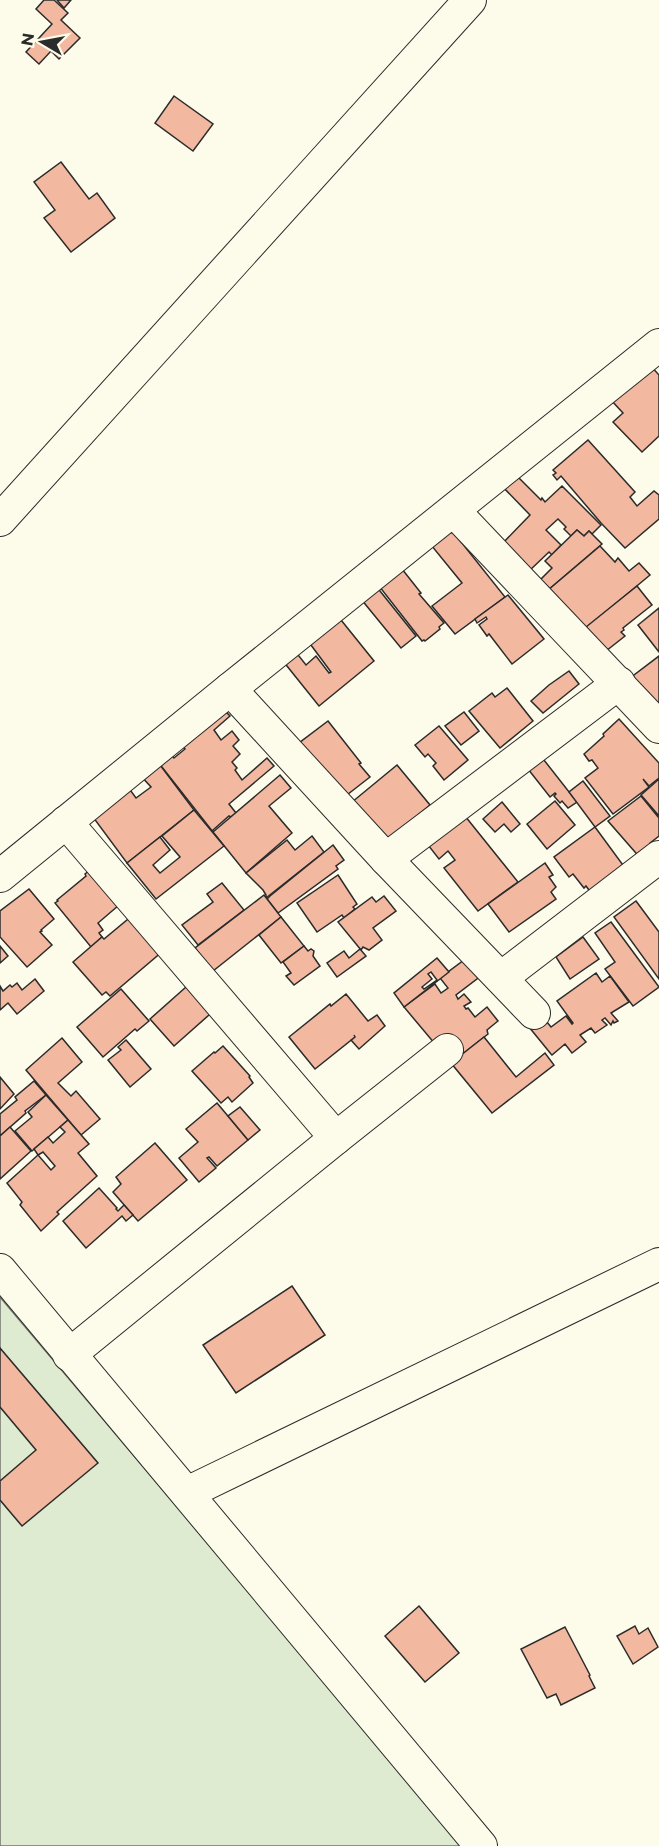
<svg xmlns="http://www.w3.org/2000/svg" width="659" height="1846" viewBox="0 0 659 1846" font-family="Montserrat,sans-serif">
  <style>
    .green { fill: #deebd1; stroke: #74746e; stroke-width: 1.5 }
    .building { fill: #f2b8a0; stroke: #2b2b2b; stroke-width: 1.5; fill-rule: evenodd }
    .lines { fill: none; stroke-linecap: round; stroke-linejoin: round }
    .minor-casing { stroke: #2b2b2b; stroke-width: 34 }
    .minor { stroke: #fdfbea; stroke-width: 32 }
  </style>
  <rect width="100%" height="100%" fill="#fdfbea"/>
  <polygon class="green" points="0,1297 463,1846 0,1846"/>
  <g class="building">
    <polygon points="44,0 54,0 68,13 61,20 80,38 59,59 51,51 39,64 26,52 52,24 36,9"/>
    <polygon points="57,0 71,0 64,8"/>
    <polygon points="174,96 213,124 193,151 155,123"/>
    <polygon points="61,162 89,199 97,193 115,218 71,252 44,218 55,210 34,182"/>
    <polygon points="650,365 659,375 659,436 642,452 613,422 623,413 611,400"/>
    <polygon points="588,440 635,492 630,497 637,506 654,491 659,495 659,519 625,548 601,523 561,476 557,480 553,475 556,473 553,470"/>
    <polygon points="515,474 541,500 542,498 545,502 562,486 601,525 592,534 589,531 584,536 577,530 571,536 564,529 566,527 558,519 546,530 561,545 552,555 549,552 528,572 501,545 530,515 501,485"/>
    <polygon points="577,530 584,536 589,531 602,544 547,591 538,582 552,568 545,561"/>
    <polygon points="448,532 454,533 505,597 455,634 432,606 462,583 431,545"/>
    <polygon points="600,546 615,562 618,558 629,571 639,563 650,575 585,629 547,591"/>
    <polygon points="402,569 421,593 419,594 444,623 439,627 440,629 425,641 424,640 422,641 379,586"/>
    <polygon points="376,586 416,636 401,648 361,599"/>
    <polygon points="637,586 652,605 623,628 624,630 621,632 625,636 606,651 586,627"/>
    <polygon points="508,595 544,639 512,664 489,634 487,636 479,625 487,619 486,617 477,623 475,619"/>
    <polygon points="659,608 659,652 638,625"/>
    <polygon points="337,615 374,661 319,706 283,661 295,651 306,665 316,656 329,673 331,672 308,641"/>
    <polygon points="659,656 659,706 630,678"/>
    <polygon points="569,671 579,684 543,713 531,701 549,685"/>
    <polygon points="507,688 533,721 500,748 469,711 492,693 495,697"/>
    <polygon points="223,709 230,716 214,730 221,740 232,731 239,740 233,746 240,754 232,762 237,768 235,770 242,780 267,758 274,766 229,804 236,813 231,817 229,816 213,830 213,832 158,762 169,751 174,758 185,749 179,742"/>
    <polygon points="464,712 479,731 461,745 445,726"/>
    <polygon points="619,719 659,763 659,778 649,786 643,779 649,787 613,814 585,778 598,768 592,760 589,761 584,754 604,736 603,734"/>
    <polygon points="328,721 361,763 359,764 370,777 343,798 299,743"/>
    <polygon points="439,726 468,760 444,780 433,766 436,763 428,754 425,757 415,745"/>
    <polygon points="540,755 577,802 568,808 562,801 560,803 554,796 556,794 555,793 550,797 528,769"/>
    <polygon points="157,761 194,810 127,863 90,813 128,787 136,798 151,787 140,775"/>
    <polygon points="397,765 430,805 378,848 346,807"/>
    <polygon points="280,775 291,788 269,806 292,833 246,873 213,832"/>
    <polygon points="659,779 659,816 641,795"/>
    <polygon points="583,781 610,816 595,827 569,792"/>
    <polygon points="641,796 659,818 659,836 650,843 656,849 642,860 608,821"/>
    <polygon points="555,801 575,825 547,849 527,824"/>
    <polygon points="502,802 520,824 511,832 504,824 495,832 483,819"/>
    <polygon points="194,810 224,846 156,899 127,863 160,837 170,850 153,865 160,873 180,857 162,836"/>
    <polygon points="465,816 518,882 478,911 444,868 455,860 448,851 439,859 428,845"/>
    <polygon points="595,827 631,876 597,901 586,886 584,888 573,874 569,877 554,857"/>
    <polygon points="312,836 324,852 266,898 266,895 263,890 246,873 287,840 295,850"/>
    <polygon points="333,845 344,860 336,866 338,869 278,913 267,899 270,896"/>
    <polygon points="545,863 553,875 549,877 556,887 551,892 556,899 509,932 488,904"/>
    <polygon points="89,871 126,899 98,923 103,930 99,933 102,937 91,947 55,903 58,901 57,900 86,876 85,874"/>
    <polygon points="338,875 357,904 353,907 355,909 344,918 342,915 317,932 297,903"/>
    <polygon points="222,883 244,910 198,945 182,925 213,902 207,894"/>
    <polygon points="29,889 54,919 41,930 42,931 40,932 52,945 27,967 0,937 0,911"/>
    <polygon points="264,895 281,917 213,971 195,948"/>
    <polygon points="384,896 396,911 373,928 382,940 369,950 363,947 361,950 338,922 372,897 376,902"/>
    <polygon points="636,901 659,932 659,979 614,917"/>
    <polygon points="133,915 170,945 110,996 106,992 102,995 73,962 102,937 104,939"/>
    <polygon points="281,917 304,946 281,963 259,935"/>
    <polygon points="611,922 659,987 633,1006 605,969 615,962 595,933"/>
    <polygon points="583,937 599,959 570,979 556,957"/>
    <polygon points="0,946 8,956 0,963"/>
    <polygon points="304,946 308,951 311,949 314,951 313,956 320,966 294,985 286,976 291,973 283,962"/>
    <polygon points="360,949 366,956 337,977 327,963 344,951 349,958"/>
    <polygon points="472,954 486,972 456,995 458,999 464,994 471,1002 464,1006 466,1009 468,1008 475,1017 487,1007 498,1021 487,1030 488,1034 451,1063 404,1007 435,984 441,993 448,988 440,978"/>
    <path d="M437,958l12,14 -45,35 -10,-14zM431,972l6,8 -13,9 -2,-2 10,-8 -4,-5z"/>
    <polygon points="596,973 602,982 610,976 629,1002 611,1013 618,1021 614,1023 613,1021 611,1025 605,1018 602,1020 607,1025 595,1033 591,1028 580,1035 586,1042 572,1053 565,1044 552,1055 551,1054 529,1027 542,1016 551,1027 566,1016 572,1024 573,1023 557,1001"/>
    <polygon points="35,979 44,991 17,1014 8,1003 0,1010 0,986 3,991 10,985 12,987 17,983 22,990"/>
    <polygon points="195,979 218,1007 174,1046 150,1019"/>
    <polygon points="121,989 149,1021 137,1031 135,1029 103,1057 77,1027"/>
    <polygon points="346,994 368,1021 377,1015 385,1026 359,1049 351,1040 355,1037 354,1035 355,1037 315,1069 289,1037 330,1004 331,1006"/>
    <polygon points="484,1037 516,1077 545,1053 554,1065 492,1113 451,1063"/>
    <polygon points="62,1038 82,1062 58,1083 71,1096 76,1091 100,1119 81,1135 26,1070"/>
    <polygon points="126,1040 151,1069 130,1087 108,1060 121,1050 118,1047"/>
    <polygon points="223,1046 250,1076 249,1077 253,1083 232,1102 228,1097 221,1103 192,1071 214,1052 215,1053"/>
    <polygon points="0,1077 14,1094 0,1109"/>
    <polygon points="34,1081 46,1095 25,1111 26,1113 0,1136 0,1114 17,1100 15,1097"/>
    <polygon points="46,1095 68,1120 32,1151 15,1131 32,1117 28,1112"/>
    <polygon points="217,1103 248,1140 217,1166 209,1157 207,1158 216,1168 199,1182 179,1158 198,1142 186,1129"/>
    <polygon points="240,1107 260,1130 248,1140 228,1116"/>
    <path d="M68,1120l21,24 -11,9 19,23 -40,36 2,2 -18,17 -21,-26 2,-3 -15,-19 31,-28 -4,-6 14,-12 5,6 12,-11 -5,-5zM43,1152l12,14 -4,4 -13,-15z"/>
    <polygon points="10,1127 31,1151 0,1179 0,1136"/>
    <polygon points="155,1143 187,1180 138,1221 113,1192 121,1184 116,1177"/>
    <polygon points="99,1188 117,1208 116,1209 118,1211 124,1205 133,1215 126,1221 122,1216 86,1248 63,1221"/>
    <polygon points="292,1286 325,1335 236,1393 203,1345"/>
    <polygon points="0,1348 98,1463 22,1526 0,1500 0,1481 36,1450 0,1407"/>
    <polygon points="419,1606 459,1653 425,1682 385,1636"/>
    <polygon points="635,1626 639,1634 648,1628 658,1647 633,1664 617,1636"/>
    <polygon points="565,1627 590,1675 589,1676 595,1688 561,1705 556,1694 547,1698 521,1649"/>
  </g>
  <g class="lines">
    <defs>
      <g id="minor">
        <polyline points="454,511 659,727"/>
        <polyline points="0,520 470,0"/>
        <polyline points="230,689 386,859 534,1013"/>
        <polyline points="66,822 336,1138"/>
        <polyline points="386,859 619,683"/>
        <polyline points="0,876 230,689 659,345"/>
        <polyline points="501,978 659,857"/>
        <polyline points="0,1270 481,1846"/>
        <polyline points="69,1355 336,1138 447,1050"/>
        <polyline points="187,1493 659,1264"/>
      </g>
    </defs>
    <use href="#minor" class="minor-casing"/>
    <use href="#minor" class="minor"/>
  </g>
  <g transform="translate(42 42) rotate(280)" stroke="#fdfbea" stroke-width="4.5" paint-order="stroke">
  <path d="M0-4.5L10 22L0 15L-10 22Z" fill="#2b2b2b"/>
  <text y="-9" font-size="16" font-weight="bold" text-anchor="middle" fill="#2b2b2b">N</text>
  </g>
</svg>
